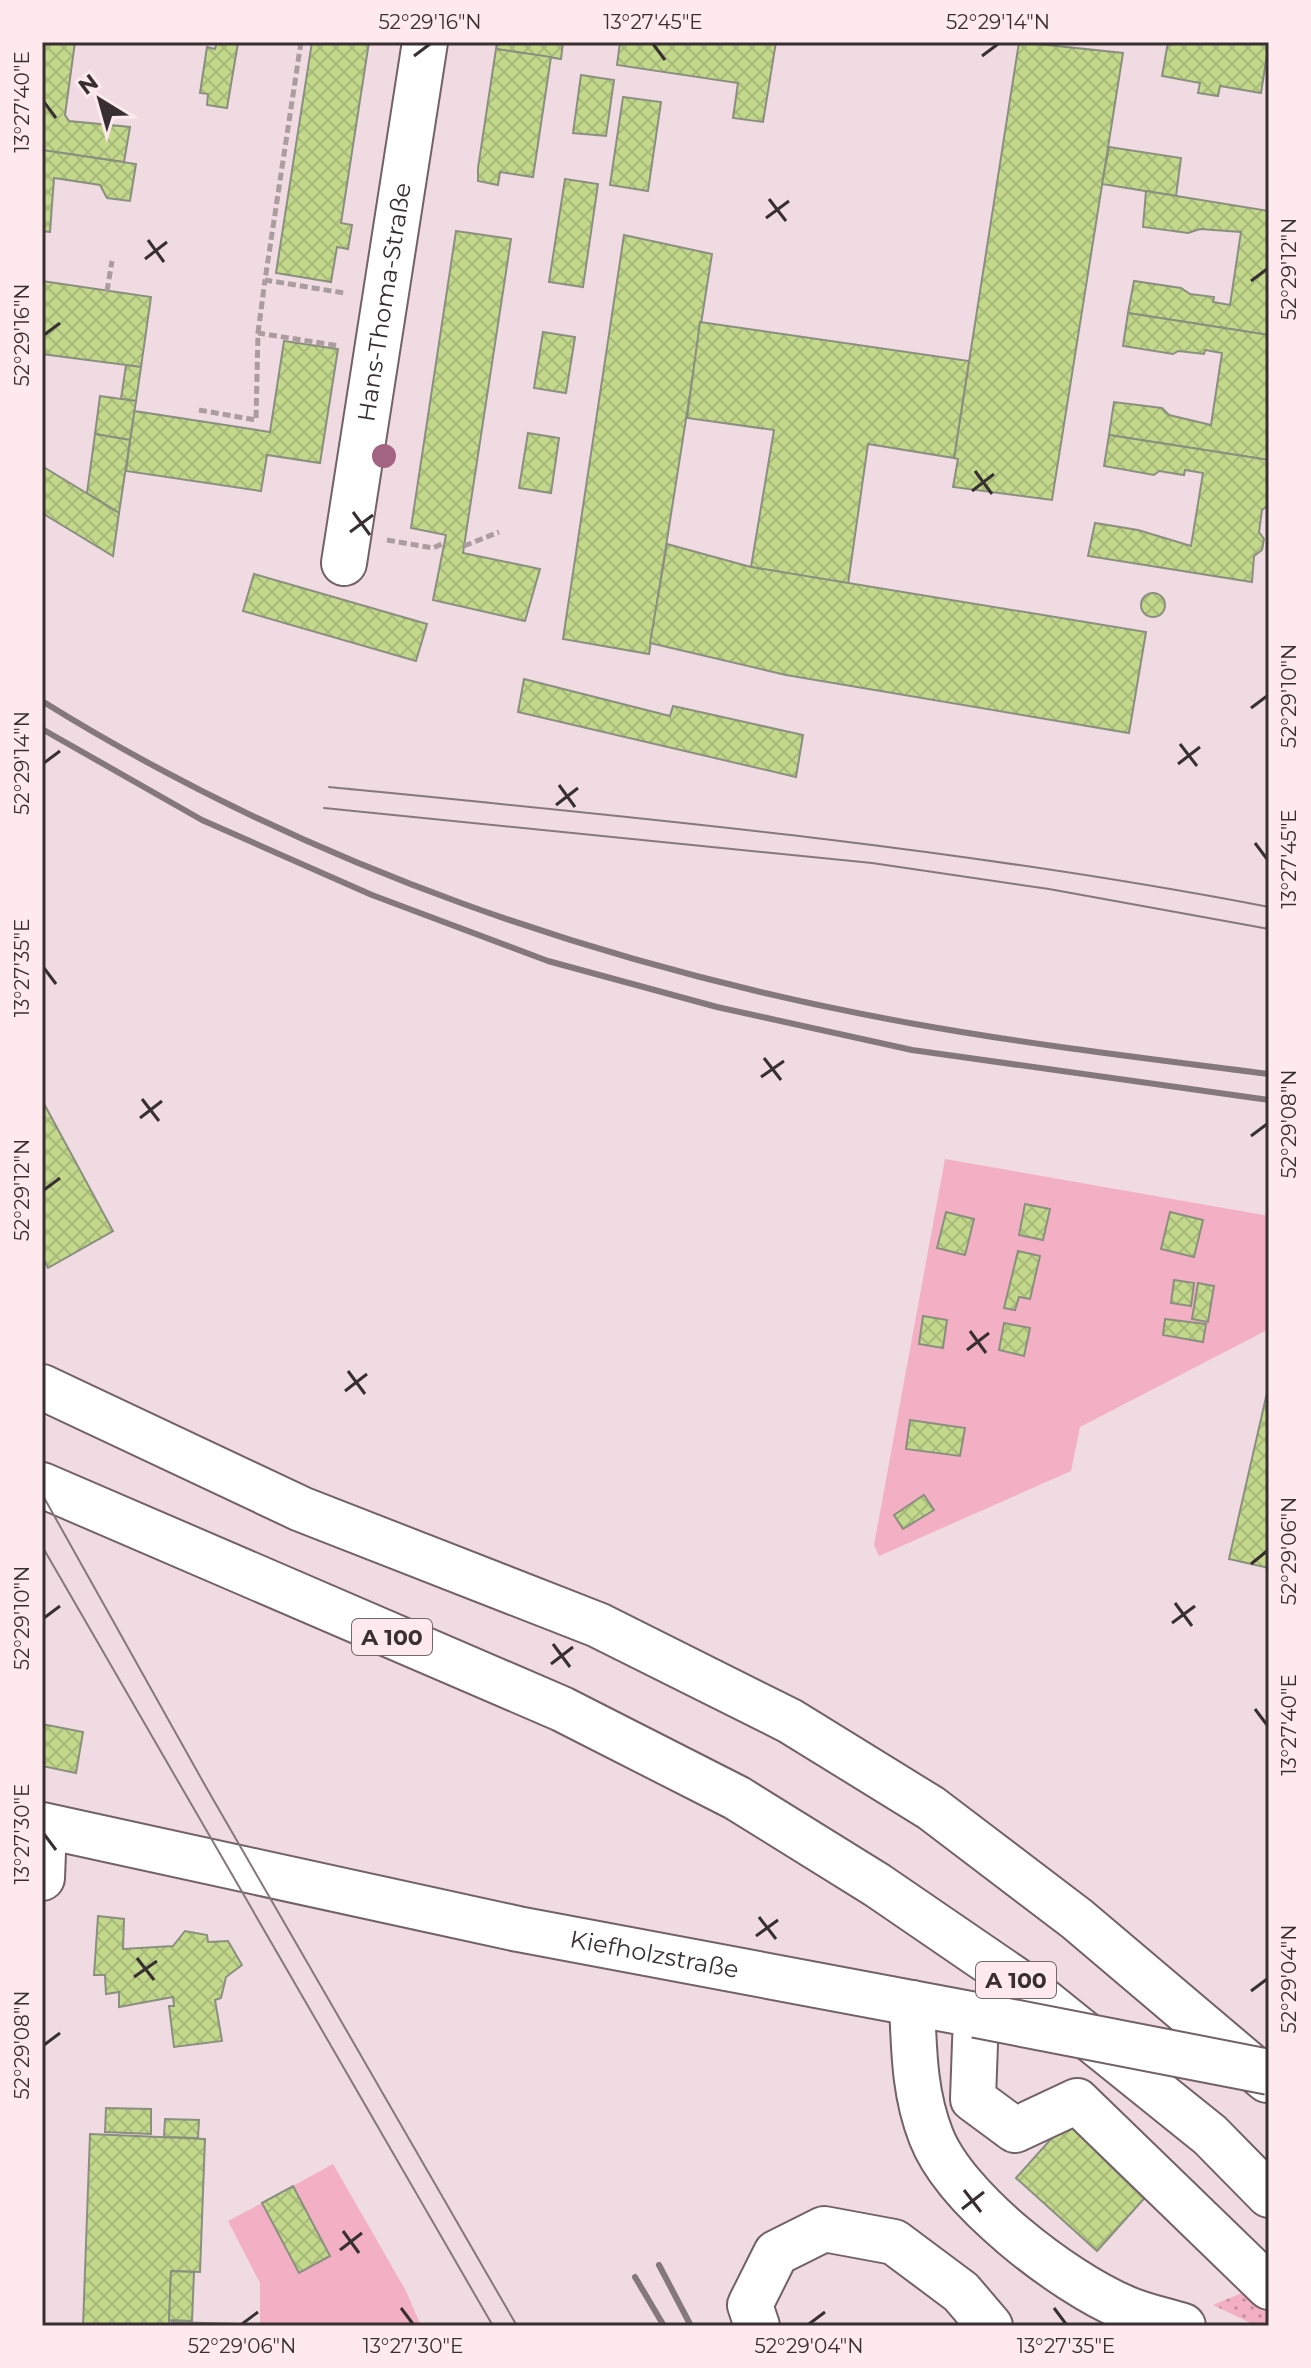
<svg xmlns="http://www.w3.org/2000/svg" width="1311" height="2368" viewBox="0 0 1311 2368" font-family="Montserrat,sans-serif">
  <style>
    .grass { fill: url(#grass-dots) }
    .green { fill: #f3afc4 }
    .building { fill: url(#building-cross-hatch); stroke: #8a8f80; stroke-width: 2 }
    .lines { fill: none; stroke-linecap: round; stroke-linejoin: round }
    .minor-casing { stroke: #726166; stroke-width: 48 }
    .highway-casing { stroke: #726166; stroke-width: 48 }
    .path { stroke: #ab9ca0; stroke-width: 5; stroke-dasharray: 8 4; stroke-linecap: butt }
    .minor { stroke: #fff; stroke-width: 44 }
    .highway { stroke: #fff; stroke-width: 44 }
    .tram { stroke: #85787c; stroke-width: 2 }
    .rail { stroke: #85787c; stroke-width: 6 }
    .minor-bridge-casing { stroke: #726166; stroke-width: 48; stroke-linecap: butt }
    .minor-bridge { stroke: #fff; stroke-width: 44 }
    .tree { fill: #a36382 }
    .ticks { fill: none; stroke: #372f31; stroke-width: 3 }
    .labels { text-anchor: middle; stroke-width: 8; stroke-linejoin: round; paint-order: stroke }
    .shield { fill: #fde9ee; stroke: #72676a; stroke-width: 2 }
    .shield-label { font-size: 22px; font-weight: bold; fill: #372f31 }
    .street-label { font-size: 24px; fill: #372f31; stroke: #fde9ee }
    .neatline { fill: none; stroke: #372f31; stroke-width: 3 }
    .ticks-label { font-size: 20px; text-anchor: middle; fill: #372f31 }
  </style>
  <defs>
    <pattern id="grass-dots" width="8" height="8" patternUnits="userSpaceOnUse" patternTransform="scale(2)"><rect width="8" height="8" fill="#f3afc4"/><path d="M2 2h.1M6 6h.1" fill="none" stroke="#c68fa0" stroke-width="1.8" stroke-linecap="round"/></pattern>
    <pattern id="building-cross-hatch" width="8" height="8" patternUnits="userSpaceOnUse" patternTransform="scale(2)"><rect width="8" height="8" fill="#c3d88b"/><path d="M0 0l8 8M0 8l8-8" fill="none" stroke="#a8ba78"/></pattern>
  </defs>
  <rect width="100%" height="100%" fill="#efdbe1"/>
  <polygon class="grass" points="1254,2288 1269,2303 1269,2326 1257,2326 1213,2305"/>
  <g class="green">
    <polygon points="945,1159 1269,1216 1269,1329 1080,1427 1071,1471 879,1556 874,1545"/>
    <polygon points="333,2164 406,2291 421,2326 260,2326 260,2283 228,2221 262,2203 298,2272 329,2256 293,2186"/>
  </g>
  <g class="building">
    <polygon points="42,42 75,42 65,115 69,121 130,127 124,162 42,150"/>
    <polygon points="217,42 238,43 227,108 207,105 208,94 200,93 207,47 215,49"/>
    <polygon points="312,42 369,42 341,223 352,225 348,249 337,247 331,282 276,273"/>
    <polygon points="497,42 563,42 561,59 496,49"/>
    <polygon points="620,42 776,42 763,122 733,118 738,83 617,65"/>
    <polygon points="1019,42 1123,53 1052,500 953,487 958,459 954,458"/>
    <polygon points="1168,42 1269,42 1261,93 1220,86 1218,96 1198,93 1200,83 1162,76"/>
    <polygon points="496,49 551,57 533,177 500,172 498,185 478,181 478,168"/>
    <polygon points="581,75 614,80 606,136 573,133"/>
    <polygon points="623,97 661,102 648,191 610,185"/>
    <polygon points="1109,147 1181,158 1176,196 1102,184"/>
    <polygon points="42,150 136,164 130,201 107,198 100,185 54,178 50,232 42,231"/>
    <polygon points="565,179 598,184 583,287 549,282"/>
    <polygon points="1146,191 1269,211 1269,335 1128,313 1134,281 1181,288 1190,294 1214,297 1213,302 1230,305 1241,232 1200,229 1188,233 1143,227"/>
    <polygon points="456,231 511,239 463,553 540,569 525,621 433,600 446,535 411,528"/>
    <polygon points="624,235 712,254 649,654 563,639"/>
    <polygon points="42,281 151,297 141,367 42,354"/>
    <polygon points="1128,313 1269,335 1269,460 1109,435 1114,402 1162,408 1169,415 1211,425 1222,353 1205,350 1204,354 1178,351 1173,354 1123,346"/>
    <polygon points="700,322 969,361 954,458 868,444 848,584 751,567 774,430 687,418"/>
    <polygon points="543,332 575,337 566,393 534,388"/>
    <polygon points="284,341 338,349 320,463 267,455 261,491 126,471 134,411 270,432"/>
    <polygon points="126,365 141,367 136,401 121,399"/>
    <polygon points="100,396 136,401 130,440 95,434"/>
    <polygon points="528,433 559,438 551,493 519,488"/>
    <polygon points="95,434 130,440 119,513 87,493"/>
    <polygon points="1109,435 1269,460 1269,504 1262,510 1259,532 1264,539 1262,550 1254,556 1252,582 1088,556 1095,523 1138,530 1191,546 1203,473 1185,470 1184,475 1159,471 1154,475 1104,466"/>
    <polygon points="42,466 119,513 113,556 42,513"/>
    <polygon points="667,544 751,567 1146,632 1129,733 786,675 650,643"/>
    <polygon points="254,574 427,624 416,661 243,611"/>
    <circle cx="1153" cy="605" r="12"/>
    <polygon points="524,679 670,716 673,706 803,735 796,777 518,712"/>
    <polygon points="42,1100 113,1231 48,1268 42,1257"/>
    <polygon points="1025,1204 1050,1209 1043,1240 1019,1235"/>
    <polygon points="946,1212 974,1219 965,1255 937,1248"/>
    <polygon points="1170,1212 1203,1220 1194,1257 1161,1249"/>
    <polygon points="1018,1251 1040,1256 1030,1299 1019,1297 1015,1310 1004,1308"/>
    <polygon points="1174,1280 1194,1283 1191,1306 1171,1303"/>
    <polygon points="1198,1283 1214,1286 1208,1322 1192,1319"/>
    <polygon points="923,1316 947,1320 943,1348 919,1344"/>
    <polygon points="1165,1319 1206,1324 1203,1342 1163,1335"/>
    <polygon points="1004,1323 1030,1328 1024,1356 999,1350"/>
    <polygon points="1269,1384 1269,1568 1229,1559"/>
    <polygon points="910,1420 965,1428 960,1456 906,1449"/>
    <polygon points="924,1495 934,1510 903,1529 894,1515"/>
    <polygon points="42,1724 83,1732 76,1773 42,1766"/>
    <polygon points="98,1916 124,1919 123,1949 173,1946 185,1931 207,1935 208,1942 228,1941 242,1965 226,1977 221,1998 215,2000 222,2041 174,2047 169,2006 174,2006 173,1997 119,2007 119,1992 106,1994 105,1975 94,1975"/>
    <polygon points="106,2108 151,2109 151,2134 105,2132"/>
    <polygon points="165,2119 199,2120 198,2138 164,2137"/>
    <polygon points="1068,2120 1149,2193 1097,2251 1016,2178"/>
    <polygon points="90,2134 205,2139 200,2272 171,2271 169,2326 83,2326"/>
    <polygon points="293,2186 330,2256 299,2273 262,2203"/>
    <polygon points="171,2271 194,2272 192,2321 169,2320"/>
    <polygon points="172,2322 239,2324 239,2326 172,2326"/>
  </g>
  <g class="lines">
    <defs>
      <g id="minor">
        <path id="s1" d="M344,563l81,-521"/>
        <path id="s2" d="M42,1825l476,104 458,86 -3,84 42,31 62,-29 192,186"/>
        <polyline points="42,1878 44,1826"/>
        <path d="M912,2003c2,46 2,90 19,133 24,63 132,146 194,172 18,8 39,12 58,18"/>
        <polyline points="757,2326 750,2305 776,2253 824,2229 894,2242 961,2292 990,2326"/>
      </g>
      <g id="highway">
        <polyline points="42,1387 301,1509 598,1625 790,1721 931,1808 1077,1919 1267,2080"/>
        <polyline points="42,1485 562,1709 737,1798 877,1885 1026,1987 1210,2135 1269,2195"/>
      </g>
    </defs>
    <use href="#minor" class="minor-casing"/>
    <use href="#highway" class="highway-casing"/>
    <g class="path">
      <polyline points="301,42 265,280 344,293"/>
      <polyline points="107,291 112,261"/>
      <polyline points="258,333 265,280"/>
      <polyline points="199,410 256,420 258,333 340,346"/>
      <polyline points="387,540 433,548 444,543"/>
      <polyline points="464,546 499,532"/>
    </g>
    <use href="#minor" class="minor"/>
    <use href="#highway" class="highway"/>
    <g class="tram">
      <path d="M329,787c315,31 628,60 940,120"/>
      <polyline points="324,808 872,863 1049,889 1269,929"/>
      <polyline points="42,1494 206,1787 517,2326"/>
      <polyline points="42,1546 493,2326"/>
    </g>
    <g class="rail">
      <path d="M42,701c265,165 567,268 873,323 117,21 236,35 354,50"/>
      <polyline points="42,729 202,820 372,895 548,961 717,1007 912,1050 1269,1100"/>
      <polyline points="659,2265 691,2326"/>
      <polyline points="635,2277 664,2326"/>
    </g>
    <defs>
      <polyline id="minor-bridge" points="976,2015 1269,2072"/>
    </defs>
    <use href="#minor-bridge" class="minor-bridge-casing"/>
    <use href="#minor-bridge" class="minor-bridge"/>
  </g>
  <circle class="tree" cx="384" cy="456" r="12"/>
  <path class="ticks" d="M653,44l12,16M414,56l16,-12M982,56l16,-12M44,102l12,16M769,199l17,22M766,218l23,-17M148,240l16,22M145,259l22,-17M1251,281l16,-12M44,335l16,-12M975,471l17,23M972,491l22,-17M353,512l17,23M350,532l23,-17M1251,708l16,-12M1180,744l17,22M44,763l16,-12M1178,764l22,-17M559,785l16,22M556,805l22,-17M1255,843l12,16M44,968l12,16M764,1058l17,22M761,1077l23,-16M142,1099l17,22M140,1118l22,-17M1251,1136l16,-12M44,1190l16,-12M970,1331l16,22M967,1350l22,-17M348,1371l17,23M345,1391l22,-17M1251,1564l16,-13M1175,1603l17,23M44,1618l16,-12M1172,1623l23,-17M553,1644l17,23M551,1664l22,-17M1255,1709l12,16M44,1834l12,16M759,1917l17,22M756,1936l22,-16M137,1958l17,22M134,1977l23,-16M1251,1991l16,-12M44,2045l16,-12M964,2190l17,22M962,2209l22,-17M343,2231l16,22M340,2250l22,-17M401,2308l12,16M1054,2308l12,16M242,2324l16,-12M809,2324l16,-12"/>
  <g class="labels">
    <g class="shield">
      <rect x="352" y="1619" width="80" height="36" rx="6"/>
      <rect x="976" y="1962" width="80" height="36" rx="6"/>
    </g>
    <g class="shield-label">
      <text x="392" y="1645">A 100</text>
      <text x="1016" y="1988">A 100</text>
    </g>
    <g class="street-label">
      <text dy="8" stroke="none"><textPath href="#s1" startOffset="264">Hans-Thoma-Straße</textPath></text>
      <text dy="8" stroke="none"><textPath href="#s2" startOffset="626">Kiefholzstraße</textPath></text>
    </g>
  </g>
  <rect width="1311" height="2368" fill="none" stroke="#fde9ee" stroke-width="88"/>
  <g transform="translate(100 100) rotate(323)" stroke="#fde9ee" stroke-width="6" paint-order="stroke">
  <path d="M0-6L14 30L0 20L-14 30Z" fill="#372f31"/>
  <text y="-12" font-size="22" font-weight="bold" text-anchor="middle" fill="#372f31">N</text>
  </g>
  <rect x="44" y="44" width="1223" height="2280" class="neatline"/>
  <g class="ticks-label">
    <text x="430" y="29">52°29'16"N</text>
    <text x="653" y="29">13°27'45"E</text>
    <text x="998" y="29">52°29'14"N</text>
    <text transform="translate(22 102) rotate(-90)" y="7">13°27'40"E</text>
    <text transform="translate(1289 269) rotate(-90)" y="7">52°29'12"N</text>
    <text transform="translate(22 335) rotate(-90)" y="7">52°29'16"N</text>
    <text transform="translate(1289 696) rotate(-90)" y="7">52°29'10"N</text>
    <text transform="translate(22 763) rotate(-90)" y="7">52°29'14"N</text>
    <text transform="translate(1289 859) rotate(-90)" y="7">13°27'45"E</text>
    <text transform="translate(22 968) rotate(-90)" y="7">13°27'35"E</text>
    <text transform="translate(1289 1124) rotate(-90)" y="7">52°29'08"N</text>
    <text transform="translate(22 1190) rotate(-90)" y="7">52°29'12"N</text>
    <text transform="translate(1289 1551) rotate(-90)" y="7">52°29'06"N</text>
    <text transform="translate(22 1618) rotate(-90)" y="7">52°29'10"N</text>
    <text transform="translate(1289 1725) rotate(-90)" y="7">13°27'40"E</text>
    <text transform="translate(22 1834) rotate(-90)" y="7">13°27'30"E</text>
    <text transform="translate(1289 1979) rotate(-90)" y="7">52°29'04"N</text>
    <text transform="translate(22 2045) rotate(-90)" y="7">52°29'08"N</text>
    <text x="242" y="2353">52°29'06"N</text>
    <text x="413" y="2353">13°27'30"E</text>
    <text x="809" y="2353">52°29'04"N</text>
    <text x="1066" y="2353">13°27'35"E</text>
  </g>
</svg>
